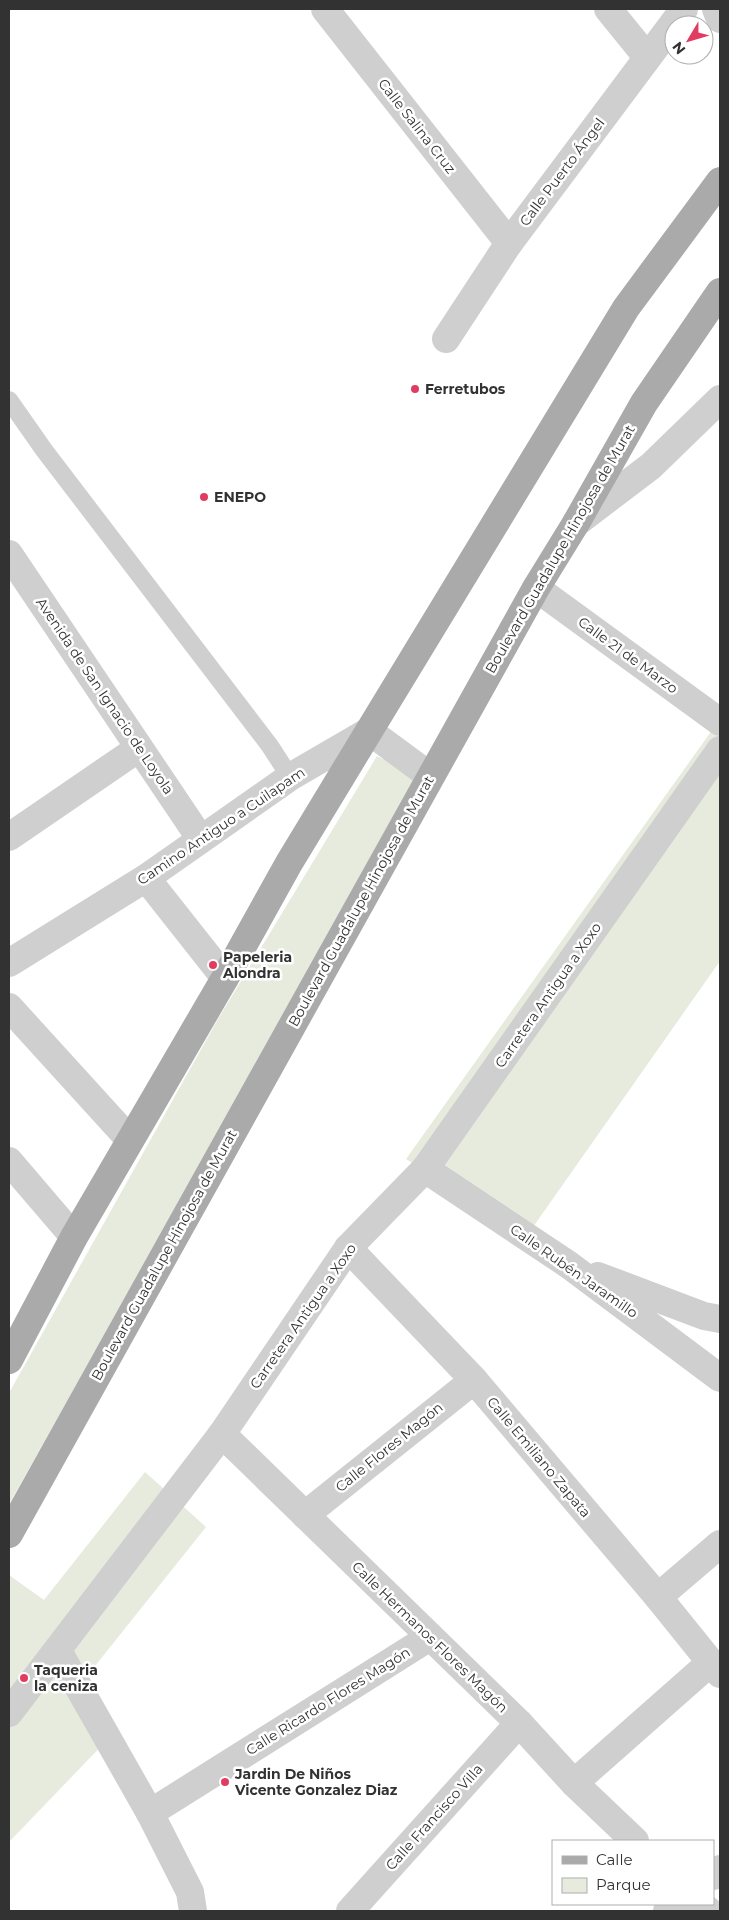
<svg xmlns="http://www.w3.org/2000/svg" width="729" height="1920" viewBox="0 0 729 1920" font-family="Montserrat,sans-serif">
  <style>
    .green { fill: #e6ebde }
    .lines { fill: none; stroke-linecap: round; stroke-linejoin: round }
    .service { stroke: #cfcfcf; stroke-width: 18 }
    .minor { stroke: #cfcfcf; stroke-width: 28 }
    .tertiary { stroke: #cfcfcf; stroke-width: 28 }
    .primary { stroke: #aaa; stroke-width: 28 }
    .poi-dot { fill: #e13b5f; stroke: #fff; stroke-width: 2 }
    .labels { text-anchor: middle; stroke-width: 5; stroke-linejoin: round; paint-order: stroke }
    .street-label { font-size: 14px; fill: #323232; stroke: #fff }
    .poi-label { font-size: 14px; font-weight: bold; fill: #323232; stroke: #fff; text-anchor: start }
  </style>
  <rect width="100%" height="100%" fill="#fff"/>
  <g class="green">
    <polygon points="720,719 720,961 526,1237 406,1159"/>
    <polygon points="377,756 420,777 9,1504 9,1393 218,1019"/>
    <polygon points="145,1472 206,1527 87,1676 110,1737 9,1842 9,1575 44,1600"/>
  </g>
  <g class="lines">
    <polyline class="service" points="9,400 44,450 270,746 290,777"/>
    <g class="minor">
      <polyline points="325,9 509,243"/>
      <polyline points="608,9 647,57"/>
      <polyline points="716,9 720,19"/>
      <polyline points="446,339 509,243 684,9"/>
      <polyline points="576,523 651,466 720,399"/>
      <polyline points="9,554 200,838"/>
      <polyline points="536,588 720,722"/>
      <polyline points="9,837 139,748"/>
      <polyline points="146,878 225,978"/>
      <polyline points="9,1007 130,1140"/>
      <polyline points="9,1161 74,1237"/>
      <polyline points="425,1169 569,1265 720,1378"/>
      <polyline points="348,1248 474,1380 658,1597 720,1674"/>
      <polyline points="598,1276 704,1316 720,1319"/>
      <polyline points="222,1434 519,1723 574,1783 635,1841"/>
      <polyline points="305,1515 474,1380"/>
      <polyline points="658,1597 720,1544"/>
      <polyline points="58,1651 150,1813 190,1892 193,1911"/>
      <polyline points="574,1783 710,1663"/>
      <polyline points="150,1813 430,1637"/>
      <polyline points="713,1876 720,1869"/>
      <polyline points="700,1904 709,1911"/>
      <polyline points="350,1911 519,1723"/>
      <polyline points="667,1911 677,1904"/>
    </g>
    <g class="tertiary">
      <polyline points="9,963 146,878 290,777 369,731 430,776"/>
      <polyline points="9,1713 222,1434 348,1248 425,1169 720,750"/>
    </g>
    <g class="primary">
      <polyline points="9,1360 74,1237 225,978 289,863 369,731 626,308 720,181"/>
      <polyline points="9,1534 536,588 576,523 644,403 720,292"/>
    </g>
  </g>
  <g class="poi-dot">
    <circle cx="415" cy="389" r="5"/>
    <circle cx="204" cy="497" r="5"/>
    <circle cx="213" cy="965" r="5"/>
    <circle cx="24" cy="1678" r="5"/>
    <circle cx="225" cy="1782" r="5"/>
  </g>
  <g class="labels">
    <g class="street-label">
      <text transform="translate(417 126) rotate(52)" y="5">Calle Salina Cruz</text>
      <text transform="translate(562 172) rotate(-53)" y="5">Calle Puerto Ángel</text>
      <text transform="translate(560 549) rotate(-60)" y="5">Boulevard Guadalupe Hinojosa de Murat</text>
      <text transform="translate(628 655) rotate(36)" y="5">Calle 21 de Marzo</text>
      <text transform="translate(105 696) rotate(56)" y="5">Avenida de San Ignacio de Loyola</text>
      <text transform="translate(221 826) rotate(-34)" y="5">Camino Antiguo a Cuilapam</text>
      <text transform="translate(361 901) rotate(-61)" y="5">Boulevard Guadalupe Hinojosa de Murat</text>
      <text transform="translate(548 995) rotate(-55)" y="5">Carretera Antigua a Xoxo</text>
      <text transform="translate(164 1255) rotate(-61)" y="5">Boulevard Guadalupe Hinojosa de Murat</text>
      <text transform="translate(574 1271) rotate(35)" y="5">Calle Rubén Jaramillo</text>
      <text transform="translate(303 1316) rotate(-55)" y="5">Carretera Antigua a Xoxo</text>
      <text transform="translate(389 1447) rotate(-39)" y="5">Calle Flores Magón</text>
      <text transform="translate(539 1457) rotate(50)" y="5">Calle Emiliano Zapata</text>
      <text transform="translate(430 1637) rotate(44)" y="5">Calle Hermanos Flores Magón</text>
      <text transform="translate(328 1701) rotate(-32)" y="5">Calle Ricardo Flores Magón</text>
      <text transform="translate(434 1817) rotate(-48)" y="5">Calle Francisco Villa</text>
    </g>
    <g class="poi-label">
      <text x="425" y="394">Ferretubos</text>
      <text x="214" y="502">ENEPO</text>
      <text x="223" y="962">Papeleria<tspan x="223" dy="16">Alondra</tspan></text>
      <text x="34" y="1675">Taqueria<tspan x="34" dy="16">la ceniza</tspan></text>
      <text x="235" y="1779">Jardin De Niños<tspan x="235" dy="16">Vicente Gonzalez Diaz</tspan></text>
    </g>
  </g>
  <rect width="729" height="1920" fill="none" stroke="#323232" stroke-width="20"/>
  <rect x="552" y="1840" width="162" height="65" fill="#ffffff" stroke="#adadad"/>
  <rect x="562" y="1856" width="25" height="8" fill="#aaaaaa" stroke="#adadad"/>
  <text x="596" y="1865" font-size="15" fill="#323232">Calle</text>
  <rect x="562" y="1878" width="25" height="15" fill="#e6ebde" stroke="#adadad"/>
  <text x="596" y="1890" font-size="15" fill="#323232">Parque</text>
  <g transform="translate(689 40) rotate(232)"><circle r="24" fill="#ffffff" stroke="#adadad"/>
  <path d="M0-4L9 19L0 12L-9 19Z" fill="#e13b5f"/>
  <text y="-8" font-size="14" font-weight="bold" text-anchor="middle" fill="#323232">N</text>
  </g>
</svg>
